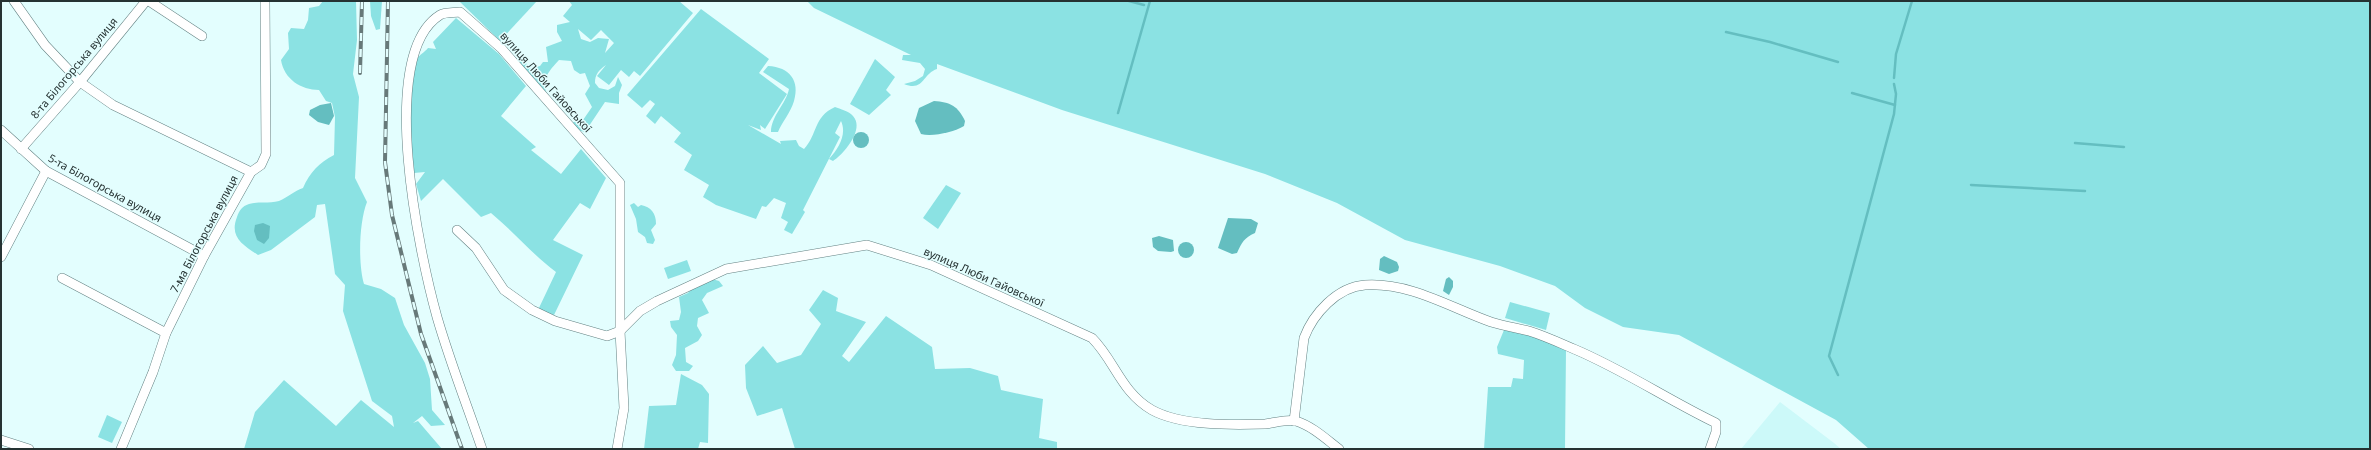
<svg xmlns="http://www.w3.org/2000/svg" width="2371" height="450" viewBox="0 0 2371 450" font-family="'Noto Sans',sans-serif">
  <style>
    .built { fill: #ccf9f9 }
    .green { fill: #8be2e3; fill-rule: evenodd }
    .water { fill: #64bec0 }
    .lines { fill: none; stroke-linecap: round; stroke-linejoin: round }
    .stream { stroke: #64bec0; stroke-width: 2.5 }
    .minor-casing { stroke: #638283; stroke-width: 10 }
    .minor { stroke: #fff; stroke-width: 9 }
    .rail-casing { stroke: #677979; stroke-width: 4 }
    .rail { stroke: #e3fefe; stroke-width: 2.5; stroke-dasharray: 8; stroke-linecap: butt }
    .labels { text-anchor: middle; stroke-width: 3; stroke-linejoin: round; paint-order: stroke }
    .street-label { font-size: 11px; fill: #253232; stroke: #e3fefe }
  </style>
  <rect width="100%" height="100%" fill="#e3fefe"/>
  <polygon class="built" points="1780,402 1834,443 1841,449 1741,449"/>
  <g class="green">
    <path d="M323,1h33l1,39 -4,34 6,23 -4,81 12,24c-8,20 -9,62 -3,82l17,5 14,9 9,27 21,38 5,16 2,31 13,15 -14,1 -9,-10 -9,7 5,-2 24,28h-198l11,-37 29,-32 52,46 25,-26 33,27 -2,-11 -20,-15 -29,-90 2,-26 -10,-11 -10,-70 -8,1 -2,12 -44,33 -13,5c-15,-10 -29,-18 -21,-38 2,-6 5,-11 12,-13 9,-3 20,0 30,-3 9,-4 15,-10 24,-13 7,-16 16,-25 31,-33l1,-38 -3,-14 -6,-2 -7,-11c-18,0 -35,-11 -38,-30l8,-11 -1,-16 3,-5 13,1 4,-9 1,-12 10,-2z"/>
    <polygon points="370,1 382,1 380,29 376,30 371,16"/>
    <polygon points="459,1 537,1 500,41"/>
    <path d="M569,1h110l14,12 -53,63 -6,-5 -5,6 -8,-7 -12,15 -12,-9 9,-11c-7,5 -11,9 -11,18l4,5 9,2 7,-4 3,-9 4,8 -3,8v11l-14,-2 -20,30 -7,-2 -8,-7 13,-3 9,-13 -7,-13 5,-8 -5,-13 -5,1 -6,-4 -3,-9 -12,-1c-10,11 -18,19 -12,34l-26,-24 -3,-15 5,-1 1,7 7,7 9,-2 3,-4h5l-2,-15 16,-6 -5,-9v-7l13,-3 -7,-6 9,-11zM578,29l13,11 10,-10 13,13 -9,10 4,-14 -11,-1 -8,4 -9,-3z"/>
    <path d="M807,1h1563v448h-501l-33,-29 -157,-85 -56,-8 -38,-19 -30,-22 -55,-20 -95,-26 -68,-37 -72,-29 -203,-64 -125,-46v5c-15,5 -13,23 -33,15l11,-3 8,-5 2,-7 -5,-6 -18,-3 1,-5h8l-97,-47z"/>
    <path d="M701,9l68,50 -10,14 28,21 -22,35 -5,-4 1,5 -13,-5 33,19 -1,-3 16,-1 3,6 5,3c14,-15 9,-32 31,-42 5,2 14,4 18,9 12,13 -9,38 -20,45l-4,-2c10,-11 18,-25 12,-38l-6,12 5,4 -37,73 2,2 -13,22 -8,-4 4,-8 -7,-4 5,-15 -12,-5 -8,9 -4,-1 -6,13 -40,-14 -13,-8 6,-12 -25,-15 8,-15 -18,-13 7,-9 -20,-17 -6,8 -9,-8 9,-12 -5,-4 -8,8 -15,-13z"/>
    <path d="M456,18l43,36 27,32 -25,30 35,31 -5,3 30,24 20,-25 25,29 -16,31 -10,-6 -27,37 30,15 -29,60 -16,-5 18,-38c-23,-17 -42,-40 -65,-59l-10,4 -38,-38 -22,22 -5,-17 9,-12 -11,1c-10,-31 -11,-84 3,-114 2,-4 8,-7 11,-11l8,1 -3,-7z"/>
    <polygon points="875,59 895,77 886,90 891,95 869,115 850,104"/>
    <path d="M768,66c22,1 32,15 26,35 -3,11 -12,21 -16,31h-7c0,-16 15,-28 18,-43l-26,-17z"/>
    <polygon points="946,185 961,193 938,229 923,218"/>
    <path d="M634,203l4,4 3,-2c10,2 15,8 15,19l-5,6 4,10 -2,4 -6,-1 -2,-6 -7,-5 -2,-13 -6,-14z"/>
    <polygon points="687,260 691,271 668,279 664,268"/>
    <polygon points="712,279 719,281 723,286 707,293 702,300 709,313 698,318 697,326 702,335 698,341 685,348 686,362 693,366 689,371 676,371 672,365 676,355 677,335 671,327 670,321 679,320 681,312 679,297 688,293 694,286"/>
    <polygon points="823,290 838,298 836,311 866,322 842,356 849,362 886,316 932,347 935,369 970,368 998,376 1001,390 1043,399 1039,438 1057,442 1057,449 795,449 782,408 757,416 746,388 745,365 763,346 777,363 801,355 821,324 809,310"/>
    <polygon points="1510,302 1550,313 1546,330 1505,318"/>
    <polygon points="1504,330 1536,337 1566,349 1565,449 1484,449 1488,387 1511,387 1513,378 1523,379 1524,360 1498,354 1497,347"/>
    <polygon points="681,374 702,385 709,394 708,443 700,442 698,449 644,449 649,406 676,405"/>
    <polygon points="107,415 122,422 112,443 98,437"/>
  </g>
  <g class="water">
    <path d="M934,101c16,1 24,5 31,20l-1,5c-10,6 -31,11 -43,8l-6,-13 4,-13z"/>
    <polygon points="331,103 334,116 329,125 318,122 309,115 310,110 320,105"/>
    <circle cx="861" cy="140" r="8"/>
    <path d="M1228,218l23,1 7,4 -3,10c-11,5 -13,9 -18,20l-5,1 -14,-6z"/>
    <polygon points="263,223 270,226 269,238 264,244 257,240 254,231 255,225"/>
    <polygon points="1159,236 1173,240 1174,251 1171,252 1158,251 1153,247 1152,238"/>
    <circle cx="1186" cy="250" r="8"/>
    <polygon points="1384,256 1397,262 1399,267 1398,271 1389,274 1379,270 1380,259"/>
    <polygon points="1449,277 1453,281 1453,287 1449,295 1443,291 1446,279"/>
  </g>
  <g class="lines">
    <g class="stream">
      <polyline points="1129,1 1144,5"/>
      <polyline points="1726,32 1770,42 1838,62"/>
      <polyline points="1894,78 1896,54 1912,1"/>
      <polyline points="1852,93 1895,105"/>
      <polyline points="1118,113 1150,1"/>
      <polyline points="2075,143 2124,147"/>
      <polyline points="1971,185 2085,191"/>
      <polyline points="1838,375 1829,356 1894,114 1896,94 1894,84"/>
    </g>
    <defs>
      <g id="minor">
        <polyline points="14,1 45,45 80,82 113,105 251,172"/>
        <polyline points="149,1 202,36"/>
        <polyline points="1,130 46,171 204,256"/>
        <polyline points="21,149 80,82 146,1"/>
        <path d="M457,230l19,18 28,42 28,20 23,11 52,15 13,-5 20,-20 17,-10 69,-32 141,-24 64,20 161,73c23,23 29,54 60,72 29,16 80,15 113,14 9,-1 22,-5 31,-3 16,5 30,18 43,28"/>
        <polyline points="1,257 46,171"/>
        <polyline points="62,278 166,333"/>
        <path d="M1294,421l10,-83c9,-24 33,-51 61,-53 45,-3 86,23 126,37 13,4 26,6 38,9 16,5 31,12 45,18 50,21 94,51 142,74v9l-6,17"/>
        <polyline points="1,440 29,449"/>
        <polyline points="121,449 153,372 166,333 204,256 251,172 261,165 266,154 265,1"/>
        <path d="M482,449c-15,-44 -32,-87 -45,-132 -17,-61 -61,-262 3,-302 5,-3 14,-2 20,-3l41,36 119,135v148l4,77 -7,41"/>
      </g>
    </defs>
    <use href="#minor" class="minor-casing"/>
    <use href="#minor" class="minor"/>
    <defs>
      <g id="rail">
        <polyline points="388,1 385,162 392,215 421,334 462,449"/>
        <polyline points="360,73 362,1"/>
      </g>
    </defs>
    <use href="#rail" class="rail-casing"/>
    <use href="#rail" class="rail"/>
  </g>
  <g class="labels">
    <g class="street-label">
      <text transform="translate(74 68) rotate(-50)" y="4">8-та Білогорська вулиця</text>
      <text transform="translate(546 82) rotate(48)" y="4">вулиця Люби Гайовської</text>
      <text transform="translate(105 188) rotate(29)" y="4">5-та Білогорська вулиця</text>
      <text transform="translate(204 234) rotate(-62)" y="4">7-ма Білогорська вулиця</text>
      <text transform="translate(984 277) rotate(24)" y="4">вулиця Люби Гайовської</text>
    </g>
  </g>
  <rect width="2371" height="450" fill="none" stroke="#253232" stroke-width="4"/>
</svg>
